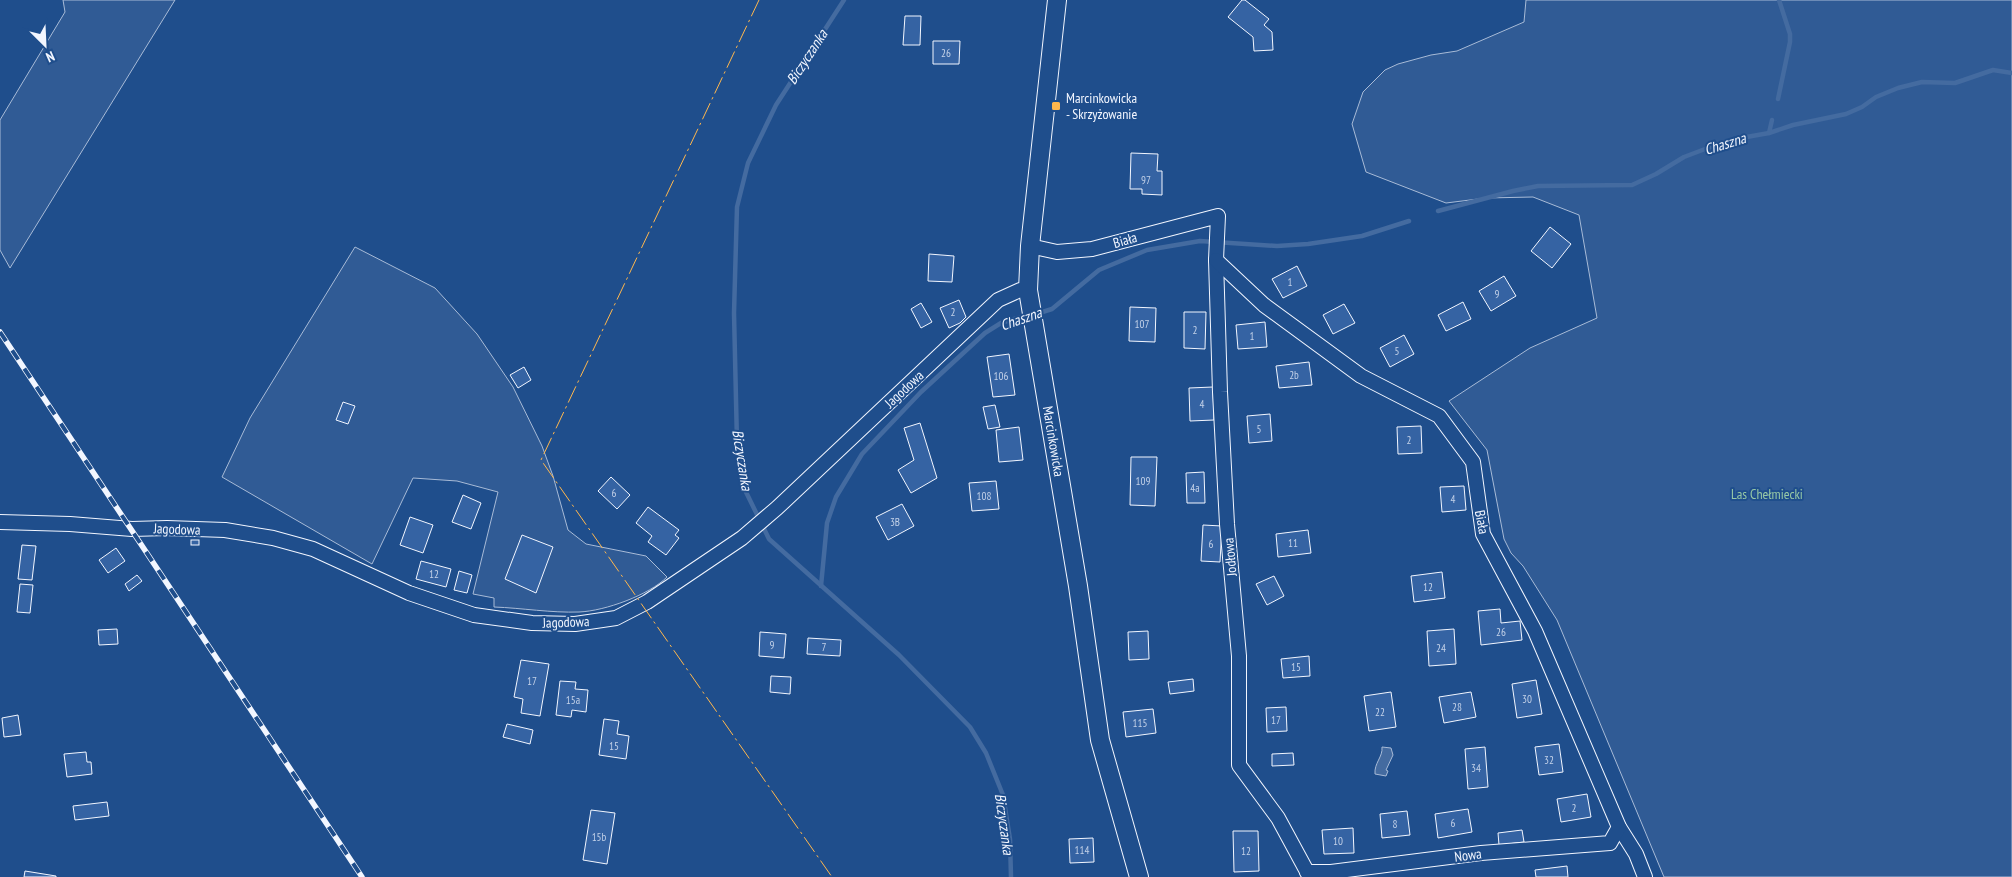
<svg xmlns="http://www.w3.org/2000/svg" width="2012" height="877" viewBox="0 0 2012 877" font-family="'PT Sans Narrow',sans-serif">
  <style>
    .green { fill: #305b95; stroke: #a8bbd7 }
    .water { fill: #446ba0; stroke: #a8bbd7 }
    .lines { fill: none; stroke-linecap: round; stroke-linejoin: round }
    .stream { stroke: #446ba0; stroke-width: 4.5 }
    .building { fill: #3563a3; stroke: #f2f6ff }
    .minor-casing { stroke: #f2f6ff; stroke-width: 16 }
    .tertiary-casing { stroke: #f2f6ff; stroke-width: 20 }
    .minor { stroke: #1f4e8c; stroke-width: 14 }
    .tertiary { stroke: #1f4e8c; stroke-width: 18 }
    .rail-casing { stroke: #f2f6ff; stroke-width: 5.5 }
    .rail { stroke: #1f4e8c; stroke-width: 4; stroke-dasharray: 11; stroke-linecap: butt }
    .power { stroke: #ffb74d; stroke-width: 1; stroke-dasharray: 18 4 2.5 4; stroke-linecap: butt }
    .poi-dot { fill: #ffb74d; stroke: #1f4e8c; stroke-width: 2 }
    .labels { text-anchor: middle; stroke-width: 4; stroke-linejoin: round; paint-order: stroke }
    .number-label { font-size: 11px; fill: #c3d1e8 }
    .poi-label { font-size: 14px; fill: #f2f6ff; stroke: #1f4e8c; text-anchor: start }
    .street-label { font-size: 14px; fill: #f2f6ff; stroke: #1f4e8c }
    .park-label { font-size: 14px; fill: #97c8a6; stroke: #1f4e8c }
    .water-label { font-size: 15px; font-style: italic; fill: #f2f6ff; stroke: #1f4e8c }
  </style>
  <rect width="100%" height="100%" fill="#1f4e8c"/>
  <g class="green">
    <polygon points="63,0 175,0 10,268 0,250 0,120 65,12"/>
    <polygon points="1526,0 2012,0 2012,877 1664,877 1557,620 1523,566 1511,553 1504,539 1487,450 1449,401 1530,348 1597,318 1579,215 1533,197 1486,198 1446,203 1366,172 1352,124 1363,92 1385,70 1398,64 1431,55 1457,51 1524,22"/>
    <path d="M355,247l80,41 42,46 36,53 29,59 11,30 15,54 18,14 60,12 21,21c-18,18 -62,34 -88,35 -28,1 -57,-4 -85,-5v-9l-21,-4 25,-102 -41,-11 -44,-3 -41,86 -150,-87 28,-59z"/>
  </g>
  <path class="water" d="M1382,747l9,1 2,7 -7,15 2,1 -2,5 -11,-2c-1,-11 8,-17 7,-27z"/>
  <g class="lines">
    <g class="stream">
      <polyline points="844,0 776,105 748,163 737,207 734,313 737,443 746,492 769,539 899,655 970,727 986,753 1003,795 1010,839 1011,877"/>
      <polyline points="1778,99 1790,42 1790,34 1779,0"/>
      <polyline points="1769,133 1772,120"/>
      <polyline points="1438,211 1513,191 1538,186 1632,185 1656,174 1684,157 1713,146 1741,138 1769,133 1793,125 1846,114 1862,107 1876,97 1898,88 1922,82 1955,83 1993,70 2012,73"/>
      <polyline points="1036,314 1052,309 1099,270 1147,250 1200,241 1277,246 1308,244 1362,236 1409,221"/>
      <polyline points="821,586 827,523 836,497 862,454 921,392 985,333 1001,323 1028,315"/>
    </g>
  </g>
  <g class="building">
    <polygon points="1242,0 1245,0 1269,19 1264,25 1272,32 1273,50 1254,51 1253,37 1228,17"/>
    <polygon points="905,16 921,16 920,45 903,45"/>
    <polygon points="933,41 960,41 959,64 933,64"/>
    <polygon points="1131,153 1158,154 1157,171 1162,171 1162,195 1142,194 1142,189 1130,189"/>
    <polygon points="1550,227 1571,244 1552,268 1531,251"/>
    <polygon points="929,254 954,256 952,282 928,281"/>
    <polygon points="1297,266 1307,286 1283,298 1272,279"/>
    <polygon points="1504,276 1516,296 1491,311 1479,291"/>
    <polygon points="959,300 966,317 960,323 949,328 940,308"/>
    <polygon points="1463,302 1471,319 1446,331 1438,315"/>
    <polygon points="921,303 932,322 921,328 911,309"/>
    <polygon points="1344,304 1355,323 1333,334 1323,315"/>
    <polygon points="1130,307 1156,308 1155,342 1129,341"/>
    <polygon points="1184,312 1206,312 1205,349 1184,348"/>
    <polygon points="1265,322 1267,347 1238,349 1236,325"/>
    <polygon points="1404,335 1414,354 1390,367 1380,348"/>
    <polygon points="1009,354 1015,395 993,397 987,357"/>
    <polygon points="1309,362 1312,385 1279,388 1276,366"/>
    <polygon points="524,367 531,380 518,388 510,375"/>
    <polygon points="1213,387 1214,420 1190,421 1189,388"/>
    <polygon points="343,402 355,406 348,424 336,420"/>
    <polygon points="995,405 1000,427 988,429 983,407"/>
    <polygon points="1270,414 1272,441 1249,443 1247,416"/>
    <polygon points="920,423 937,478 911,493 898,470 914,460 904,428"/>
    <polygon points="1421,426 1422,453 1398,454 1397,427"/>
    <polygon points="1019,427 1023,460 999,462 996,430"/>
    <polygon points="1131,457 1157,457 1155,506 1130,505"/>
    <polygon points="1204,472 1205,503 1187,503 1186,473"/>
    <polygon points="611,477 630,495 617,509 598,491"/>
    <polygon points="996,481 999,509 972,511 969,483"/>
    <polygon points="1464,486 1466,510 1442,512 1440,487"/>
    <polygon points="463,495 481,503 471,529 452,522"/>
    <polygon points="902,504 914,526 888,540 876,517"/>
    <polygon points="648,507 679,530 675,535 679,538 666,555 648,542 652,536 636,523"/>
    <polygon points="410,517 433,525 423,553 400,545"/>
    <polygon points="1203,525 1222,526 1220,562 1201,561"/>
    <polygon points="1308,530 1311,553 1278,557 1276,534"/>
    <polygon points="522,535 553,547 536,593 505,579"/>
    <rect x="191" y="540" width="8" height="5"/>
    <polygon points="22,545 36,546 32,580 18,579"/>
    <polygon points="116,548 125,561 108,573 99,560"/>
    <polygon points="421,561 451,569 446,587 416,579"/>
    <polygon points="459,571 472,575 467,593 454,590"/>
    <polygon points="1442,572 1445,598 1414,602 1411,576"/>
    <polygon points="137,575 142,581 129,591 125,584"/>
    <polygon points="1274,576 1284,596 1267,605 1256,584"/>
    <polygon points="20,584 33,585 30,613 17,612"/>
    <polygon points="1500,609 1501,623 1520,621 1522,640 1481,645 1478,611"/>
    <polygon points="117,629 118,644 99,645 98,630"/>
    <polygon points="1454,629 1456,664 1429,666 1427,631"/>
    <polygon points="1148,631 1149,659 1129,660 1128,632"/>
    <polygon points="760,632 786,634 784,658 759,656"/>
    <polygon points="808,638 841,640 840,656 807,654"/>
    <polygon points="1309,656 1310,676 1283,678 1281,659"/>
    <polygon points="521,660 549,664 540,716 521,713 523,699 514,697"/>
    <polygon points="771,676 791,677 790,694 770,692"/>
    <polygon points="1193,679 1194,691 1170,694 1168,682"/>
    <polygon points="1536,680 1542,714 1517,718 1512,684"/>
    <polygon points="560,681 576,682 575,689 588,690 586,712 572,710 571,717 556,715"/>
    <polygon points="1391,692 1396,727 1369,731 1364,696"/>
    <polygon points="1471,692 1476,717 1444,723 1439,697"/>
    <polygon points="1286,707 1287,731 1267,732 1266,708"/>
    <polygon points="1153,709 1156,733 1126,737 1123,712"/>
    <polygon points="18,715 21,735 4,737 2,718"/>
    <polygon points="604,719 619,721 617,734 629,736 626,759 599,755"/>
    <polygon points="507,724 533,730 530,744 503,737"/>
    <polygon points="1559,744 1563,772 1539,775 1535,747"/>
    <polygon points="1485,747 1488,787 1468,789 1465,749"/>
    <polygon points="86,752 87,762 91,762 92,774 67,777 64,754"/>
    <polygon points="1293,753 1294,765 1272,766 1272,754"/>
    <polygon points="1587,794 1591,817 1561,822 1557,799"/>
    <polygon points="107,802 109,816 75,820 73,806"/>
    <polygon points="1468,809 1472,832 1438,838 1435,814"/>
    <polygon points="591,810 615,813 607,864 583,860"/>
    <polygon points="1407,811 1410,835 1382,838 1380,814"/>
    <polygon points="1353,828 1354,853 1324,854 1322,830"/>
    <polygon points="1522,830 1524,842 1499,845 1498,833"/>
    <polygon points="1233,831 1258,831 1259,871 1234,872"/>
    <polygon points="1093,838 1094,862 1070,863 1069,839"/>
    <polygon points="1567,866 1568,877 1536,877 1535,870"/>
    <polygon points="25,871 56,876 56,877 24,877"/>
  </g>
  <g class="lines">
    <defs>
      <g id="minor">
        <polyline points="1030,246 1057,252 1092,249 1218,216 1216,260 1220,392 1227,524 1239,656 1239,765 1278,818 1310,877"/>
        <polyline points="1216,260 1264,305 1361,376 1439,416 1473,462 1483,534 1535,631 1619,827 1636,854 1645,877"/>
        <polyline points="0,522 70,524 132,529 167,528 225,530 273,538 313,549 409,593 474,615 532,623 575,624 616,618 647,602 742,538 777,508 998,300 1020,290 1028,290"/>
        <polyline points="1307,872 1331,872 1481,853 1610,843 1619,827"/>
      </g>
      <g id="tertiary">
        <path id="s1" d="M1057,0l-27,246 -2,44 50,296 22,154 39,137"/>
      </g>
    </defs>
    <use href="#minor" class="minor-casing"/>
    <use href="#tertiary" class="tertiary-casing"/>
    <use href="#minor" class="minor"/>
    <use href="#tertiary" class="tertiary"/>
    <defs>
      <polyline id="rail" points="0,332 362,877"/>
    </defs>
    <use href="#rail" class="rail-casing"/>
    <use href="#rail" class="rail"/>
    <polyline class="power" points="759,0 541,460 832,877"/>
  </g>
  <rect class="poi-dot" x="1051" y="101" width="10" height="10" rx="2.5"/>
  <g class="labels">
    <g class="number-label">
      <text x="946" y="57">26</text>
      <text x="1146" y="184">97</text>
      <text x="1290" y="286">1</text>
      <text x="1497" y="298">9</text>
      <text x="953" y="316">2</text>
      <text x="1142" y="328">107</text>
      <text x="1195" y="334">2</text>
      <text x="1252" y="340">1</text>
      <text x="1397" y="355">5</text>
      <text x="1294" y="379">2b</text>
      <text x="1001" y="380">106</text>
      <text x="1202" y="408">4</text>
      <text x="1259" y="433">5</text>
      <text x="1409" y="444">2</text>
      <text x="1143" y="485">109</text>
      <text x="1195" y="492">4a</text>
      <text x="614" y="497">6</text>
      <text x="984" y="500">108</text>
      <text x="1453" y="503">4</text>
      <text x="895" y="526">3B</text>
      <text x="1293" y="547">11</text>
      <text x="1211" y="548">6</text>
      <text x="434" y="578">12</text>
      <text x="1428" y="591">12</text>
      <text x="1501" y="636">26</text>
      <text x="772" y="649">9</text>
      <text x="824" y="651">7</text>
      <text x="1441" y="652">24</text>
      <text x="1296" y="671">15</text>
      <text x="532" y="685">17</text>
      <text x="1527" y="703">30</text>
      <text x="573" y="704">15a</text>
      <text x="1457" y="711">28</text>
      <text x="1380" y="716">22</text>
      <text x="1276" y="724">17</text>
      <text x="1140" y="727">115</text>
      <text x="614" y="750">15</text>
      <text x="1549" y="764">32</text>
      <text x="1476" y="772">34</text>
      <text x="1574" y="812">2</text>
      <text x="1453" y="827">6</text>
      <text x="1395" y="828">8</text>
      <text x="599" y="841">15b</text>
      <text x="1338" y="845">10</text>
      <text x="1082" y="854">114</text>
      <text x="1246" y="855">12</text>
    </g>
    <g class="poi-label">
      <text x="1066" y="103">Marcinkowicka<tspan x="1066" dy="16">- Skrzyżowanie</tspan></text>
    </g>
    <g class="street-label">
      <text transform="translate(1125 240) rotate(-16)" y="5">Biała</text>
      <text transform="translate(904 389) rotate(-43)" y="5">Jagodowa</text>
      <text dy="5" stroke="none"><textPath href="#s1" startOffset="445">Marcinkowicka</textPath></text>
      <text transform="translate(1482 522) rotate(79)" y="5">Biała</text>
      <text transform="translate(177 529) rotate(2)" y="5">Jagodowa</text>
      <text transform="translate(1230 557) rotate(-95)" y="5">Jodłowa</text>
      <text transform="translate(566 622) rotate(-2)" y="5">Jagodowa</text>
      <text transform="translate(1468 855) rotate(-7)" y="5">Nowa</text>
    </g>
    <g class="park-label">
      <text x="1767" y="499">Las Chełmiecki</text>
    </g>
    <g class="water-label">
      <text transform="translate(807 57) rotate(-57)" y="5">Biczyczanka</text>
      <text transform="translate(1725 144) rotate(-17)" y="5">Chaszna</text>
      <text transform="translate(1021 319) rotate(-19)" y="5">Chaszna</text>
      <text transform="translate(742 460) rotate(81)" y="5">Biczyczanka</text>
      <text transform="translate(1004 824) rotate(82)" y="5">Biczyczanka</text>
    </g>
  </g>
  <g transform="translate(45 45) rotate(156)" stroke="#1f4e8c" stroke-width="4" paint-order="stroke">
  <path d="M0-4L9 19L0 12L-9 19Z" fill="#f2f6ff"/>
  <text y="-8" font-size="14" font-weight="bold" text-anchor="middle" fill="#f2f6ff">N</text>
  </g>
</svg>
